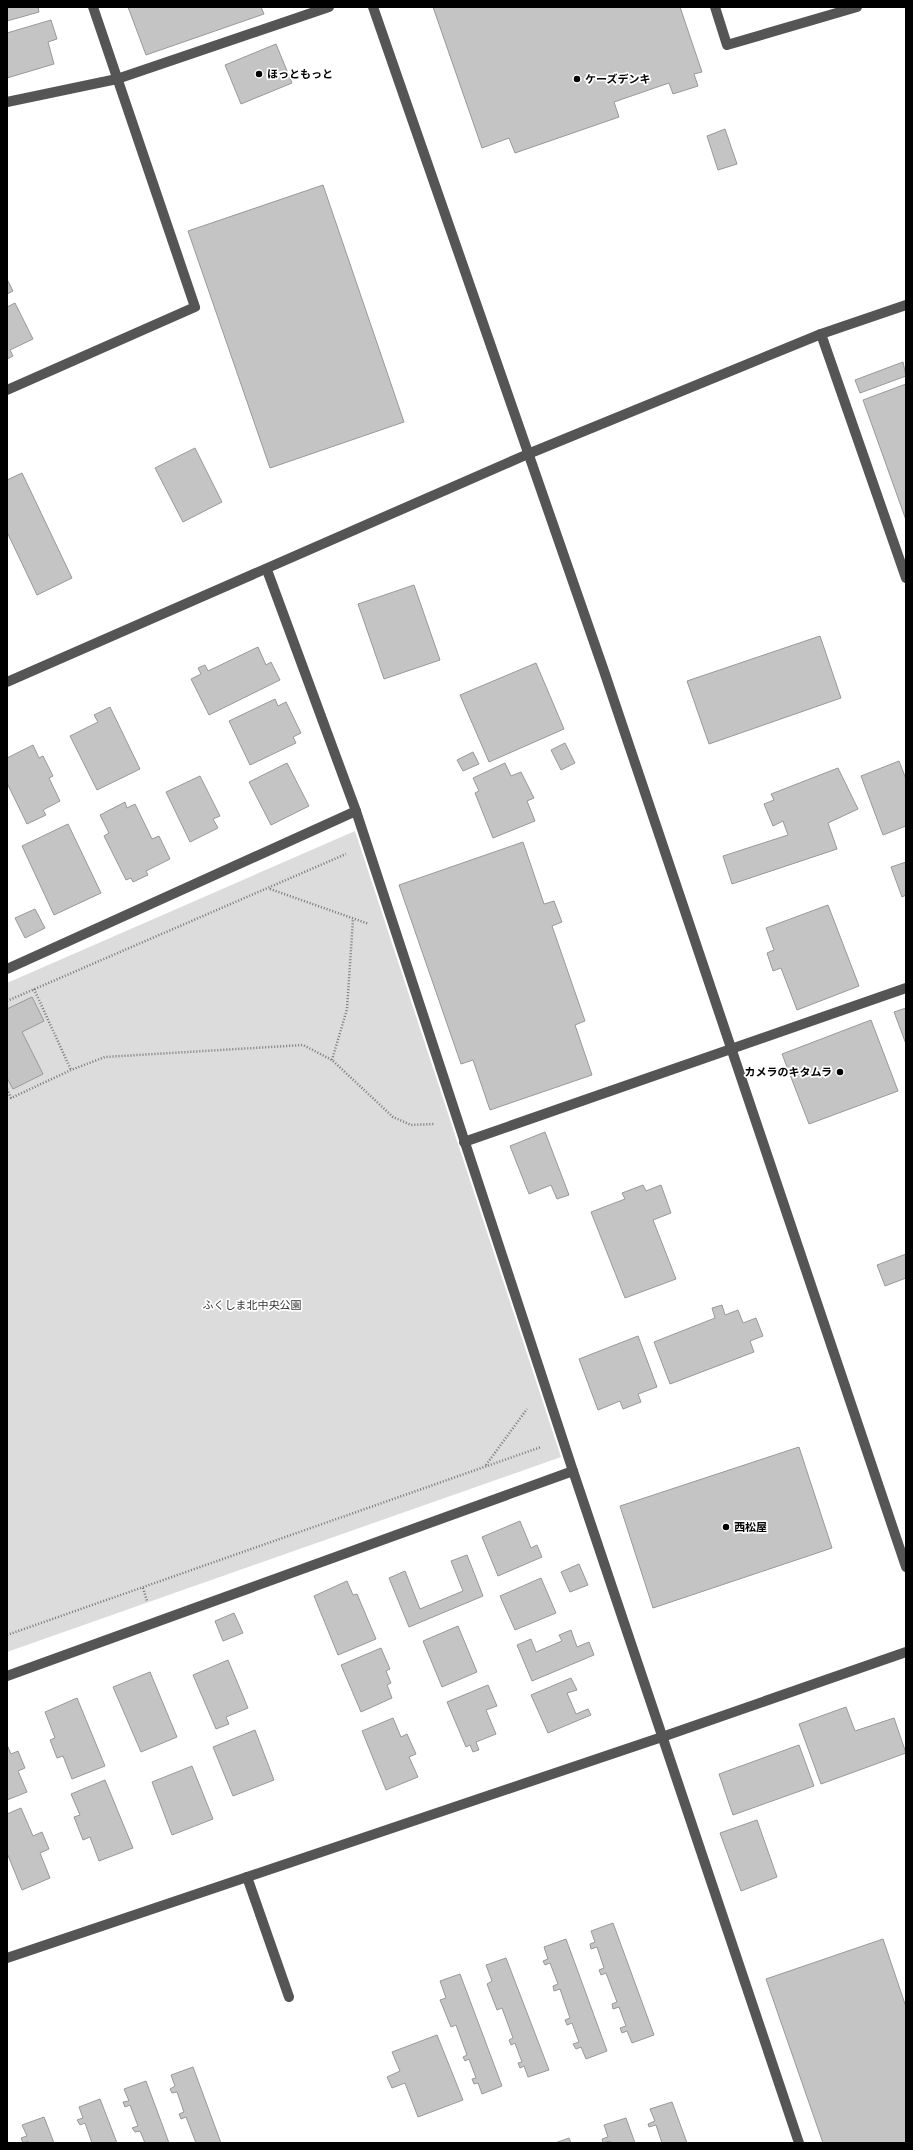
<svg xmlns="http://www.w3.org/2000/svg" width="913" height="2150" viewBox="0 0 913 2150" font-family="'Alegreya Sans','Noto Sans JP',sans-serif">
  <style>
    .green { fill: #dcdcdc }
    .building { fill: #c4c4c4; stroke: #999 }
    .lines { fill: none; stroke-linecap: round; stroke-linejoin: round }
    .path { stroke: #777; stroke-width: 2.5; stroke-dasharray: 1 2; stroke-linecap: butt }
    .minor { stroke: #555; stroke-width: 10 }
    .poi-dot { fill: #000; stroke: #fff; stroke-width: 1.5 }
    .labels { text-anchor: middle; stroke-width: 3.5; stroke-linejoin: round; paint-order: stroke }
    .poi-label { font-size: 11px; font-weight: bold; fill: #000; stroke: #fff; text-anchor: start }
    .park-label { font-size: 11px; fill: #333; stroke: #fff }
  </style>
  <rect width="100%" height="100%" fill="#fff"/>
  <polygon class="green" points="355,831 561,1457 7,1652 7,983"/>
  <g class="building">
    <polygon points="7,7 38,7 39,12 7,21"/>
    <polygon points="128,7 261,7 264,14 146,55"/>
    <polygon points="433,7 680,7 702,72 694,74 698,86 673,94 669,83 614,102 619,117 515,153 509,138 482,148"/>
    <polygon points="51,20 57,39 48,42 54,64 7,78 7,33"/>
    <polygon points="276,44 292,83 241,104 225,65"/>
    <polygon points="725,129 737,164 718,170 707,136"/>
    <polygon points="323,185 404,422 270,468 188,231"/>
    <polygon points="7,279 13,291 7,294"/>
    <polygon points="15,303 33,339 10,350 13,356 7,359 7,307"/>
    <polygon points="903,362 906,376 860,393 855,380"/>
    <polygon points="906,384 906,520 863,400"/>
    <polygon points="195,448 222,502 183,522 155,468"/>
    <polygon points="22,473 72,578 37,595 7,532 7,480"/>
    <polygon points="414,585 440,660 384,679 358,604"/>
    <polygon points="820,636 841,698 709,744 687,681"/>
    <polygon points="258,647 266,665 271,662 280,680 209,715 191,679 201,674 198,668 205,665 208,671"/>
    <polygon points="536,663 564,729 489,762 460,695"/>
    <polygon points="275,699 278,706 286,702 301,733 293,737 296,743 250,765 229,721"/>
    <polygon points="110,707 140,769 97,790 70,736 98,722 94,715"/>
    <polygon points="565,743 575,763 561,770 551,750"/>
    <polygon points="33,745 39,758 43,756 53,776 49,778 60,801 43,810 46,815 27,824 7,783 7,758"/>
    <polygon points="473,752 479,764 463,771 457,760"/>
    <polygon points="899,761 906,779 906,826 883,835 861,776"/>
    <polygon points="287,763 309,806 271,825 249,782"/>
    <polygon points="505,763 511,776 521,772 534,798 527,801 535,821 493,838 475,793 479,791 473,778"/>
    <polygon points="838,768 858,809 828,823 837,849 732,884 723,856 788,835 783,821 773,826 764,804 774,800 771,794"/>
    <polygon points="200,776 220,816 213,819 218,828 190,842 166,792"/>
    <polygon points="125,802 127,808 135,804 152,839 159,836 170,859 146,871 148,875 133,882 131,878 126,880 104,836 109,833 100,815"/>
    <polygon points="68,824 101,893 54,915 22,846"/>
    <polygon points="523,842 544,904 554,901 562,922 552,926 585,1021 575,1025 592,1075 490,1110 473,1060 461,1064 399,885"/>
    <polygon points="906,862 906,895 902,897 891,867"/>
    <polygon points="828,905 859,986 797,1010 781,968 773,971 767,953 774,950 766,928"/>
    <polygon points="35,909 45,928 25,938 15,918"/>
    <polygon points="32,997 44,1021 22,1032 43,1074 13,1089 7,1078 7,1009"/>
    <polygon points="906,1008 906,1044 894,1012"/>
    <polygon points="871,1020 898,1091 809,1124 782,1054"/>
    <polygon points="545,1132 569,1195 557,1199 551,1185 529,1194 510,1146"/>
    <polygon points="643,1185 646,1191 661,1185 671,1213 653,1220 676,1279 625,1298 591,1212 625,1199 622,1193"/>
    <polygon points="906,1254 906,1278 885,1286 877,1265"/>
    <polygon points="722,1305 725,1315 738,1310 743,1323 756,1318 763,1336 750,1341 754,1352 670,1384 654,1342 715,1318 712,1308"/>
    <polygon points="638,1336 657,1387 638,1394 641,1402 623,1409 620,1401 598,1410 579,1359"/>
    <polygon points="799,1447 832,1548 653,1608 620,1506"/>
    <polygon points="520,1521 531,1548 537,1545 542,1557 498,1576 482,1537"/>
    <polygon points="467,1555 483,1596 409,1627 389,1578 405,1571 420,1609 463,1591 451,1561"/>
    <polygon points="579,1564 588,1585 570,1592 561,1572"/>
    <polygon points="541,1578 556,1613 515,1630 500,1596"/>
    <polygon points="347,1581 353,1595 357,1594 376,1639 338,1655 314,1596"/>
    <polygon points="234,1613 243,1633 223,1641 215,1621"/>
    <polygon points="458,1626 477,1672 442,1687 423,1641"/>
    <polygon points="571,1630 577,1647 589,1642 594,1655 532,1681 517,1645 531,1639 536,1652 562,1641 559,1635"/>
    <polygon points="381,1648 390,1669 386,1671 391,1683 387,1685 392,1698 361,1712 341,1665"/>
    <polygon points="228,1660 248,1708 226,1717 229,1724 216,1729 193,1675"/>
    <polygon points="150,1672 177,1737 141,1752 113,1687"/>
    <polygon points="571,1678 577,1690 567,1693 576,1714 588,1709 591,1715 548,1733 531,1695"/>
    <polygon points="488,1685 497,1706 486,1710 496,1734 476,1742 479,1750 473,1752 470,1745 466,1747 447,1702"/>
    <polygon points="77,1698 105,1766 72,1779 63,1756 57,1758 50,1740 55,1738 45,1712"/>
    <polygon points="846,1707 855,1731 894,1718 906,1753 821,1784 799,1724"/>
    <polygon points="393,1718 401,1737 407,1734 416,1754 409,1757 418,1777 386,1790 362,1731"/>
    <polygon points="255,1730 274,1780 233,1796 213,1747"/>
    <polygon points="7,1745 11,1754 18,1751 25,1768 18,1771 27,1792 7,1800"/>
    <polygon points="799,1745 814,1786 733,1815 719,1774"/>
    <polygon points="192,1766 213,1819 172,1835 152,1782"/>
    <polygon points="105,1780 133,1848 99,1861 90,1837 83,1840 74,1817 80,1815 71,1794"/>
    <polygon points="21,1808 33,1836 42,1832 49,1849 40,1853 50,1878 22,1890 7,1853 7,1814"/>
    <polygon points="757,1820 777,1877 741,1891 720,1833"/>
    <polygon points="613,1923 654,2035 632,2043 627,2031 622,2033 620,2028 626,2026 619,2007 613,2009 612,2004 617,2002 606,1973 601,1975 599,1970 604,1968 597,1947 591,1949 590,1944 595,1942 591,1931"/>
    <polygon points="566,1939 607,2051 586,2059 581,2047 576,2049 573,2044 579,2042 572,2023 567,2025 565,2020 570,2018 560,1989 554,1991 553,1986 558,1984 550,1963 545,1965 543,1961 548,1959 544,1947"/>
    <polygon points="883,1939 906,2007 906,2143 823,2143 766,1979"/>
    <polygon points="506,1958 549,2070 528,2077 524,2066 520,2068 518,2063 522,2062 515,2043 511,2045 509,2040 513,2038 502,2008 497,2010 487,1984 492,1981 486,1965"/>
    <polygon points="460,1974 502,2086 482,2094 478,2083 474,2084 472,2079 476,2078 469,2059 465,2061 463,2057 467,2055 456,2025 451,2027 440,2000 446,1998 440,1981"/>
    <polygon points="437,2035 463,2100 418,2117 405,2083 392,2088 387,2077 400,2071 392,2052"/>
    <polygon points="193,2067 221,2143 196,2143 186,2117 181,2119 179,2114 184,2112 177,2092 172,2093 170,2089 175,2086 171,2075"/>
    <polygon points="146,2081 169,2143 145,2143 140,2131 135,2132 132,2128 138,2126 130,2105 125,2107 123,2102 129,2101 124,2089"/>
    <polygon points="100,2099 117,2143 92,2143 85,2123 80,2125 77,2120 83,2118 79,2107"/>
    <polygon points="672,2102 687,2143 662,2143 656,2125 649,2127 648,2124 655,2121 650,2109"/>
    <polygon points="44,2117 54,2143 29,2143 28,2141 23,2143 21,2138 27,2136 22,2125"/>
    <polygon points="626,2118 635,2143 611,2143 610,2141 603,2143 602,2139 608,2137 604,2125"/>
    <polygon points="569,2138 571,2143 555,2143"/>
  </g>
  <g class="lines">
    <g class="path">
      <polyline points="270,889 369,924"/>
      <polyline points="34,989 71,1070"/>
      <polyline points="7,1001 346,854"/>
      <polyline points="332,1060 347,1009 353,919"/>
      <polyline points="7,1089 11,1098 71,1070 105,1057 303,1045 332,1060 393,1117 411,1125 434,1124"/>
      <polyline points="486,1465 527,1409"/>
      <polyline points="143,1588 147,1601"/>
      <polyline points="7,1635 541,1447"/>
    </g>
    <g class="minor">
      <polyline points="373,7 604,671 906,1567"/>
      <polyline points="715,7 727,45 857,7"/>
      <polyline points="7,102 117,79 329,7"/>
      <polyline points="821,334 906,578"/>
      <polyline points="7,390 195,307 93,7"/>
      <polyline points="267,570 356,811"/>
      <polyline points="7,682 528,454 821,334 906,305"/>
      <polyline points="7,969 356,811 573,1471 799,2143"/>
      <polyline points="464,1142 906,988"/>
      <polyline points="7,1676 573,1471"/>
      <polyline points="247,1877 289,1997"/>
      <polyline points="7,1958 662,1737 906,1652"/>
    </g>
  </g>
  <g class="poi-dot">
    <circle cx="259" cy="74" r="4"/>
    <circle cx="577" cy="79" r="4"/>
    <circle cx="840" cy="1072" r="4"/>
    <circle cx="726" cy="1527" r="4"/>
  </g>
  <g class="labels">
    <g class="poi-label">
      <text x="267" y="78">ほっともっと</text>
      <text x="585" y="83">ケーズデンキ</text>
      <text x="832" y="1076" text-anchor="end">カメラのキタムラ</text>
      <text x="734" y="1531">西松屋</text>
    </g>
    <g class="park-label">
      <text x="252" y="1309">ふくしま北中央公園</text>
    </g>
  </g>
  <rect width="913" height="2150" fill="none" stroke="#000000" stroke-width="16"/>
</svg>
